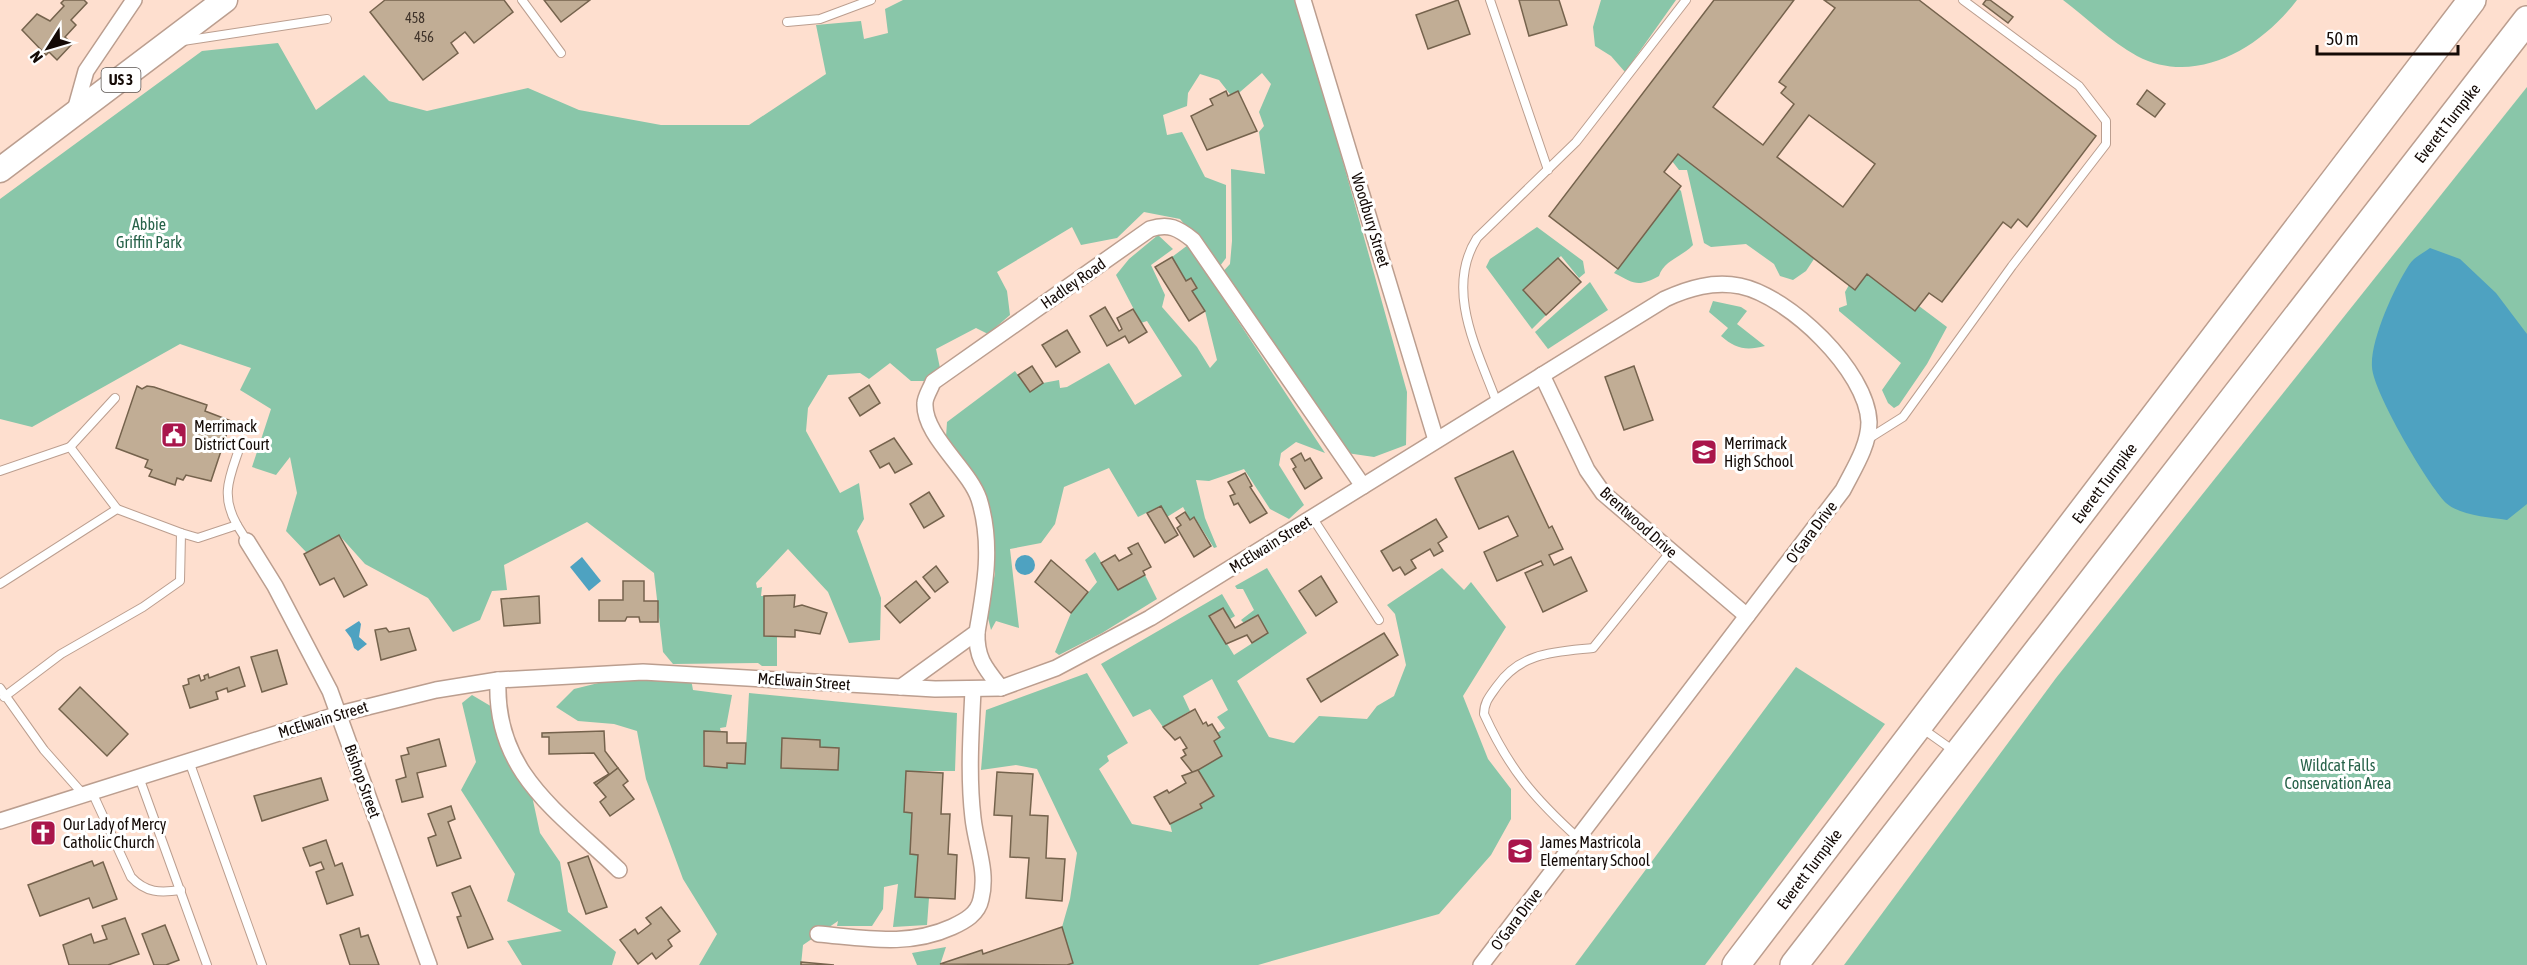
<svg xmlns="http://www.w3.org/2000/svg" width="2527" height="965" viewBox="0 0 2527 965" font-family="'Asap Condensed',sans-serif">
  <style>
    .green { fill: #89c6a9; fill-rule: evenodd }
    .water { fill: #4ea2c1 }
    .building { fill: #c1ad95; stroke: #75634d; stroke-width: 1.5; fill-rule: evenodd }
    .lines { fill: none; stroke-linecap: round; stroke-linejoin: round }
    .lane-casing { stroke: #bb9e8f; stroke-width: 10 }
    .street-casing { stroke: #bb9e8f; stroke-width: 18 }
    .primary-casing { stroke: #bb9e8f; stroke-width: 27 }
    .highway-casing { stroke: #bb9e8f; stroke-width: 30 }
    .lane { stroke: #fff; stroke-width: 8 }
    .street { stroke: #fff; stroke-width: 15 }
    .primary { stroke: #fff; stroke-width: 24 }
    .highway { stroke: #fff; stroke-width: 27 }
    .labels { text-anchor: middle; stroke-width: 6; stroke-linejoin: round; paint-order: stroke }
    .number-label { font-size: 14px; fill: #3f332a }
    .shield { fill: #fff; stroke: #5a5451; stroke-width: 1.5 }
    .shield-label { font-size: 15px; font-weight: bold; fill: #140a06 }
    .street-label { font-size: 16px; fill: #140a06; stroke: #fff }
    .park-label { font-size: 16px; fill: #276249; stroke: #fff }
    .poi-label { font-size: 16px; fill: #140a06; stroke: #fff; text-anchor: start }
  </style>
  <rect width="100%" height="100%" fill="#fedfcf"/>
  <g class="green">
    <polygon points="903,0 1298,0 1407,392 1406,445 1374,457 1340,452 1218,277 1230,264 1232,241 1231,169 1265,174 1259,132 1264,126 1259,112 1271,84 1262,73 1233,98 1219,80 1200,74 1188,93 1187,106 1163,115 1167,135 1182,132 1205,177 1226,185 1226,258 1220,266 1180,219 1144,212 1117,238 1081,245 1072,227 997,272 1007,291 1010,315 988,334 976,328 936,349 940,368 924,381 911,381 890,363 869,379 860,373 828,375 808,408 806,431 840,493 859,483 864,519 857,531 881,598 880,640 849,643 828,592 788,549 756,583 757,588 762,587 761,596 765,596 764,636 777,637 777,666 762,666 758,663 673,664 663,652 654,573 587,522 504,565 507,590 492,591 480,620 453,632 428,598 365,564 339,535 307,553 286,531 297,493 290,457 276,475 252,467 271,409 240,390 251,368 180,344 32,427 0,419 0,199 202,51 278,43 316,110 364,75 389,101 427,111 528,88 579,110 661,125 749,125 826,74 816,25 861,21 864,39 888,33 885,9"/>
    <polygon points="1601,0 1676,0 1625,72 1611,56 1595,46 1593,27"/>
    <path d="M2063,0h234c-36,48 -101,87 -160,56 -27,-15 -50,-38 -74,-56z"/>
    <polygon points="2527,87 2527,965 1844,965 2056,678"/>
    <polygon points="1678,154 1814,259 1806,271 1793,280 1780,276 1774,264 1746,244 1711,247 1704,243 1687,170 1679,170 1672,161"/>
    <path d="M1679,189l2,2 12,54c-11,12 -29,15 -34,31 -22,12 -25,7 -45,-3z"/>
    <polygon points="1537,227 1583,261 1585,273 1579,278 1561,256 1523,290 1546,315 1532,329 1486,267 1490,259"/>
    <polygon points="1158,235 1173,249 1151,265 1165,295 1162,307 1197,347 1210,368 1217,360 1205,311 1192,291 1197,287 1191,278 1186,281 1172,257 1188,245 1325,453 1296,442 1281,453 1279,465 1304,505 1289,519 1270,509 1244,469 1209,481 1196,480 1205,518 1217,547 1214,548 1195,518 1190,520 1183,507 1167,517 1160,506 1138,517 1109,468 1064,487 1055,524 1041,543 1010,549 1019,628 996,621 991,630 986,610 995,574 993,537 984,495 946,437 947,422 1015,371 1030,392 1043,383 1059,380 1060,388 1067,387 1109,363 1135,405 1182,376 1147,321 1141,323 1116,275 1129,259"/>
    <polygon points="1867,274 1915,311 1919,306 1947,327 1927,364 1899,405 1894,408 1888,403 1882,390 1901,363 1839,311 1839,308 1847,305 1845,292 1849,285 1855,290"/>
    <polygon points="1590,282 1608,310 1548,349 1535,332"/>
    <path d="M1713,301l28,6 6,4 -10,13 28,22c-19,5 -29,3 -44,-10l7,-8 -19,-16z"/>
    <polygon points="1095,552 1118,590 1145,575 1157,599 1102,633 1059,655 1055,652 1071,613 1097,582 1085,560"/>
    <polygon points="1267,568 1307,633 1237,681 1269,737 1294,743 1319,716 1367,719 1377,706 1394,696 1406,665 1395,614 1387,605 1442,568 1464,590 1471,582 1506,627 1463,696 1488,759 1511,789 1511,819 1491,855 1439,914 1258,965 1067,965 1072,963 1062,927 1070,899 1077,853 1037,769 1016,765 981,770 986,710 1087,673 1128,743 1107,756 1109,761 1099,769 1132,824 1172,832 1170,824 1201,808 1200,804 1214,796 1198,770 1222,756 1214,741 1220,737 1217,733 1225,728 1217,717 1228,710 1212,679 1183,696 1190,711 1163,727 1150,709 1133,717 1101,664 1222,594 1235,616 1230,619 1223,608 1210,616 1234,655 1268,633 1258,615 1244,623 1241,620 1254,610 1243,589 1237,589 1235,586"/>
    <polygon points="1796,667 1885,724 1705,965 1575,965"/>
    <path d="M643,672l47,2 3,16 39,5 -6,32 -6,1 1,4h-17l-1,34 23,2 1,-5h18l4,-70 208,20 -2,58h-49l-2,41 8,1 -2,41 8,1 -3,41 14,2 -2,27 -34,2 5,-43 -14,3 -1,22 -11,17h-35l1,-5 -35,24 -2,20h-102l18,-31 -34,-55 -37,-100 -9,-48 -23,-7 -36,-3 -22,-14 18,-18zM820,747l19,1 -1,22 -57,-3z"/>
    <polygon points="472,695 499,711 529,782 540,833 560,862 568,912 616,952 612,965 522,965 507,941 562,931 507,901 515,874 461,790 476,762 462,703"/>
    <polygon points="946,947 940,965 917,965 912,953"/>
  </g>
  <g class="water">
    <path d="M2430,248l30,11 36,34 31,41v170l-20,16c-18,-3 -46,-4 -61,-17 -18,-18 -73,-111 -74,-136 -2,-26 22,-79 37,-102 4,-7 14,-12 21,-17z"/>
    <circle cx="1025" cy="565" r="10"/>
    <polygon points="582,557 601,581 589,591 570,567"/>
    <polygon points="359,621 361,624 359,637 367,644 358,651 354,648 351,638 345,630"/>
  </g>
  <g class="building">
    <polygon points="64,0 84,0 87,3 71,20 76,25 65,37 72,44 57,60 49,52 46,55 22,30 37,14 50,21 64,6 61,3"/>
    <polygon points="385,0 504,0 513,12 474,43 465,32 451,43 458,53 423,80 370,12"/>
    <polygon points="544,0 590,0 561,22"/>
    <polygon points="1458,0 1470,34 1428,49 1416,15"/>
    <polygon points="1519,0 1559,0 1567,25 1529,36"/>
    <path d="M1714,0h80l-81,107 50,38 31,-41 -13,-11 5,-6 -7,-5 56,-74 -11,-8h95l177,136 -69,91 -9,-8 -7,9 -8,-6 -61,80 -13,-9 -14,18 -48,-37 -12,16 -177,-136 -14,18 17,14 -63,83 -69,-53zM1809,115l66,49 -32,43 -66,-50z"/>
    <polygon points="1986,0 1990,0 2013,17 2008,23 1983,4"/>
    <polygon points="2147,90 2165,104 2155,117 2137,104"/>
    <polygon points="1226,91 1228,96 1238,91 1257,131 1207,150 1191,116 1213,105 1210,99"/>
    <polygon points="1172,257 1186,281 1191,278 1197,288 1192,291 1205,311 1189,321 1155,267"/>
    <polygon points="1558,258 1581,282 1546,315 1523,290"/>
    <polygon points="1105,307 1119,331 1122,329 1117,318 1133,309 1147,332 1129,343 1125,336 1107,346 1090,316"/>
    <polygon points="1067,330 1080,352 1056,367 1042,345"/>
    <polygon points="1032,366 1043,383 1030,392 1018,375"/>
    <polygon points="1634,366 1653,420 1624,430 1605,377"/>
    <polygon points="869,385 880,403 860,416 849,398"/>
    <polygon points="137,386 142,389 147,386 154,387 207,405 205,411 231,421 211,481 186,475 183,480 177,478 175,485 149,476 152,470 145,467 148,460 116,448"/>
    <polygon points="894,438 912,464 895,473 889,463 880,468 870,451"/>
    <polygon points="1513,451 1549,528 1552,526 1563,549 1549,555 1554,565 1571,557 1587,591 1543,612 1525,573 1543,565 1541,561 1497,581 1484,552 1518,536 1508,516 1479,529 1455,478"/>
    <polygon points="1301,453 1305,461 1310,458 1322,478 1305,489 1293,469 1296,467 1291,459"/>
    <polygon points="1245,473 1252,486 1250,487 1267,513 1250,523 1238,503 1234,505 1230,496 1235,494 1228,482"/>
    <polygon points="929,492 944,516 924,528 910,504"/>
    <polygon points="1161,506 1178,535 1165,543 1147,513"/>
    <polygon points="1185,512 1190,520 1194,517 1211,546 1194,557 1177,528 1181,525 1176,518"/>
    <polygon points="1436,519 1447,537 1438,543 1443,551 1434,556 1430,549 1411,560 1416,568 1405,575 1400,567 1393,571 1381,551"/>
    <polygon points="339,535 367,585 344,597 334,578 320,585 304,554"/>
    <polygon points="1138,543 1151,567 1143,571 1145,575 1118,590 1101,563 1115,555 1119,561 1132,554 1128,548"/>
    <polygon points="1051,560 1088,592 1071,613 1035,582"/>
    <polygon points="936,566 948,582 935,592 923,577"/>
    <polygon points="1321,576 1337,602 1316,616 1299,591"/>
    <polygon points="623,581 644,581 644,601 658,601 658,622 640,622 639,617 627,617 625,621 599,621 599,600 623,600"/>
    <polygon points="916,581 930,598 900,623 885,606"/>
    <polygon points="795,595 794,607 802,605 827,613 820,634 795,630 795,637 764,636 764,596"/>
    <polygon points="539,596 540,623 504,626 501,599"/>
    <polygon points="1223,608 1235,628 1258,615 1268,633 1252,643 1247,635 1226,644 1209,616"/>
    <polygon points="386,628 389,632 409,628 416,650 381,660 375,630"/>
    <polygon points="1384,633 1398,655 1321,702 1307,679"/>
    <polygon points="277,650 287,684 262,692 251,657"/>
    <polygon points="239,667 245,686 228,692 227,688 216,692 218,699 190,708 183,686 189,684 188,679 199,675 201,681 205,679 204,676 208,674 209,678"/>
    <polygon points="80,687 128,734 107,756 59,709"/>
    <polygon points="1195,709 1203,724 1206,722 1208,726 1212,724 1220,737 1214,741 1222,756 1193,773 1181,758 1186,755 1183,750 1187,748 1180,737 1175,740 1163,727"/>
    <polygon points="604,731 605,751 618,768 596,785 594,783 609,774 594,753 549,754 549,737 542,737 542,733"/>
    <polygon points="704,731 727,732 727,743 746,743 745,764 727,763 727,768 704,766"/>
    <polygon points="782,738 820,740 820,747 839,748 838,770 781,768"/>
    <polygon points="439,739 446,766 417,773 423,797 402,802 396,780 406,777 401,756 409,754 407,748"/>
    <polygon points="618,768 628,781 623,785 634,799 610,816 600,802 606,797 596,785"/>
    <polygon points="1198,770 1214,796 1200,804 1202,808 1170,824 1154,797 1167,790 1169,793 1186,783 1182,776"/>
    <polygon points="906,771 943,773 941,814 950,814 948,854 957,855 955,899 915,897 918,855 910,854 912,813 904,812"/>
    <polygon points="997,772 1033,774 1030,815 1048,816 1046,858 1065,859 1062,901 1026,898 1029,858 1010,857 1012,816 994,815"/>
    <polygon points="321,778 328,800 262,821 254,796"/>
    <polygon points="451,806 455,819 448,822 461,858 437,866 428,838 436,835 428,814"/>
    <polygon points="326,840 335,866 342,863 353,895 327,904 316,872 324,869 321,862 310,866 303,848"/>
    <polygon points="588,856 607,907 586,914 568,863"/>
    <polygon points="92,861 94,866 103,862 117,899 93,908 89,898 40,916 28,885"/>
    <polygon points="470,886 493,939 468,948 457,917 461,916 452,893"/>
    <polygon points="661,907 680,931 668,940 672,946 656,959 652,953 638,964 620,940 635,929 638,934 651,924 646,918"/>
    <polygon points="125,918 139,954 108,965 69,965 63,945 91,934 94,943 107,939 102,926"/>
    <polygon points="165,925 179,960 166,965 154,965 142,934"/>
    <polygon points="1062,927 1073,963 1067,965 940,964 982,950 983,954"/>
    <polygon points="359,928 361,937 368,935 379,965 350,965 340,935"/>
    <polygon points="801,962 834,965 801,965"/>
  </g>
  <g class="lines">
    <defs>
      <g id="lane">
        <polyline points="522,0 561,53"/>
        <polyline points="1490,0 1548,170"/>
        <polyline points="787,22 820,19 871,0"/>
        <polyline points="183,41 327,19"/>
        <path d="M1497,403c-19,-52 -53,-113 -20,-165l99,-96 110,-142"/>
        <polyline points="1868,439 1903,417 2012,266 2106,144 2106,121 2079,86 1963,0"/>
        <polyline points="70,447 115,398"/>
        <polyline points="0,471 70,447 117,509"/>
        <polyline points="1312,517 1379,620"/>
        <path d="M237,525c-18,-32 -6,-50 4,-82"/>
        <polyline points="181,533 198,538 237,525 247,541"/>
        <polyline points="0,584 117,509 181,533 180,581 143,607 61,654 4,697"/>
        <polyline points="0,688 44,750 83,794"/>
        <polyline points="1923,729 1954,751"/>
        <polyline points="189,761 262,965"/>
        <polyline points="139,777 207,965"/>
        <path d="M92,792l39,85c15,16 29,16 50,13"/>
        <path d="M1578,838c-44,-40 -69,-69 -94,-124 0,-12 6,-18 13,-28 24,-34 58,-34 96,-38l78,-97"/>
      </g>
      <g id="street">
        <polyline points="1303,0 1436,440"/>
        <polyline points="74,114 86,71 134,0"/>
        <polyline points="1542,375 1587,470 1603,493 1747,616"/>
        <polyline points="247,541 275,586 330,691 429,965"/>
        <path d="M977,632c-1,26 8,36 24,56"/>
        <path d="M498,680c-4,93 61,132 121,190"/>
        <path d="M901,687l76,-55c8,-45 16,-88 2,-133 -10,-30 -56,-64 -54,-96 0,-6 6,-15 8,-21l217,-153c19,-6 28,-1 43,11l170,246"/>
        <path d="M0,821l339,-107 97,-24 62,-10 145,-8 292,17 66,-1 55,-20 94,-50 515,-319c24,-11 48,-18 75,-13 49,10 127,85 129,136 0,24 -16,48 -26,68l-362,475"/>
        <path d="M818,934c47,4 90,13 134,-7 13,-6 26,-13 29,-28 7,-28 -5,-53 -8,-81 -5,-43 -2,-85 0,-128"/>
      </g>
      <polyline id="primary" points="0,170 225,0"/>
      <g id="highway">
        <polyline points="1736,965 2472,0"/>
        <polyline points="1794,965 2527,20"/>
      </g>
    </defs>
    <use href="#lane" class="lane-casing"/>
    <use href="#street" class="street-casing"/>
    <use href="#primary" class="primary-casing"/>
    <use href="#highway" class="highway-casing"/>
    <use href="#lane" class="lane"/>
    <use href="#street" class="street"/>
    <use href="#primary" class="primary"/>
    <use href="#highway" class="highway"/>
  </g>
  <defs>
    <symbol id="civic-square" viewBox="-11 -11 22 22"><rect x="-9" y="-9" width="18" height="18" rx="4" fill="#a9164b" stroke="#fff"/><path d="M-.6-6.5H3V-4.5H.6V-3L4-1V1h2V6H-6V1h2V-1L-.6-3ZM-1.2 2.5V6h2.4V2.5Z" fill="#fff"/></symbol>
    <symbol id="school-square" viewBox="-11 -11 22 22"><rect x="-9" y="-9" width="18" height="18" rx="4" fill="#a9164b" stroke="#fff"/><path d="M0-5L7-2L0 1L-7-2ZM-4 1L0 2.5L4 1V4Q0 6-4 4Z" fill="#fff"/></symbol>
    <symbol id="church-square" viewBox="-11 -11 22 22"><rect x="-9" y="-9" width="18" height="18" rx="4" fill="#a9164b" stroke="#fff"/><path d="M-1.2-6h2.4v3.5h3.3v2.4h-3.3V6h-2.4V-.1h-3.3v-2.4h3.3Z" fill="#fff"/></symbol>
  </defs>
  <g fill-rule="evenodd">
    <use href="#civic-square" x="159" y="420" width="30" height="30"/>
    <use href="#school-square" x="1689" y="437" width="30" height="30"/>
    <use href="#church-square" x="28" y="818" width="30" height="30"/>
    <use href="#school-square" x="1505" y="836" width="30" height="30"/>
  </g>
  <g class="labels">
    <g class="number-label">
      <text x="415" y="23">458</text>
      <text x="424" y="42">456</text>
    </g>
    <rect class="shield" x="101.5" y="68" width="39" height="24" rx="4.5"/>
    <g class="shield-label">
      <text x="121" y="85">US 3</text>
    </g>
    <g class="street-label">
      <text transform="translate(2447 123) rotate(-52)" y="6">Everett Turnpike</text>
      <text transform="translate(1371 220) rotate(73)" y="6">Woodbury Street</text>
      <text transform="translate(1073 283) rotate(-35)" y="6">Hadley Road</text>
      <text transform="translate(2104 483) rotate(-53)" y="6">Everett Turnpike</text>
      <text transform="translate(1639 522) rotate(42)" y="6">Brentwood Drive</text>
      <text transform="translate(1811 532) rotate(-53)" y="6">O'Gara Drive</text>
      <text transform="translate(1270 544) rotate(-32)" y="6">McElwain Street</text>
      <text transform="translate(804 681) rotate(4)" y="6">McElwain Street</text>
      <text transform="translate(323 719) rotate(-17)" y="6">McElwain Street</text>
      <text transform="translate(363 781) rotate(70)" y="6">Bishop Street</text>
      <text transform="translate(1809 869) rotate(-53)" y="6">Everett Turnpike</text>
      <text transform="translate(1516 919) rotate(-53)" y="6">O'Gara Drive</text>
    </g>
    <g class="park-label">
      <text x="149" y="230">Abbie<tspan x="149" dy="18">Griffin Park</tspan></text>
      <text x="2338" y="771">Wildcat Falls<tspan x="2338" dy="18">Conservation Area</tspan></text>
    </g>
    <g class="poi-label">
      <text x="194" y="432">Merrimack<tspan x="194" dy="18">District Court</tspan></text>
      <text x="1724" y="449">Merrimack<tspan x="1724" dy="18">High School</tspan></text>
      <text x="63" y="830">Our Lady of Mercy<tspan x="63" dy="18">Catholic Church</tspan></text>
      <text x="1540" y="848">James Mastricola<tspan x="1540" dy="18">Elementary School</tspan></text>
    </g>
  </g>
  <g transform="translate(48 48) rotate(233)" stroke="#ffffff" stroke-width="4.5" paint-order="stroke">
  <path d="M0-4.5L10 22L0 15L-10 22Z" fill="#140a06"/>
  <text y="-9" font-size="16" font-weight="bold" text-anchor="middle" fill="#140a06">N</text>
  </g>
  <path d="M2317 45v9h141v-9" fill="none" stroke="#140a06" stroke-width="3"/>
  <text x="2326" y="45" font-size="18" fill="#140a06" stroke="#ffffff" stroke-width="4.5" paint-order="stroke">50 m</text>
</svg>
